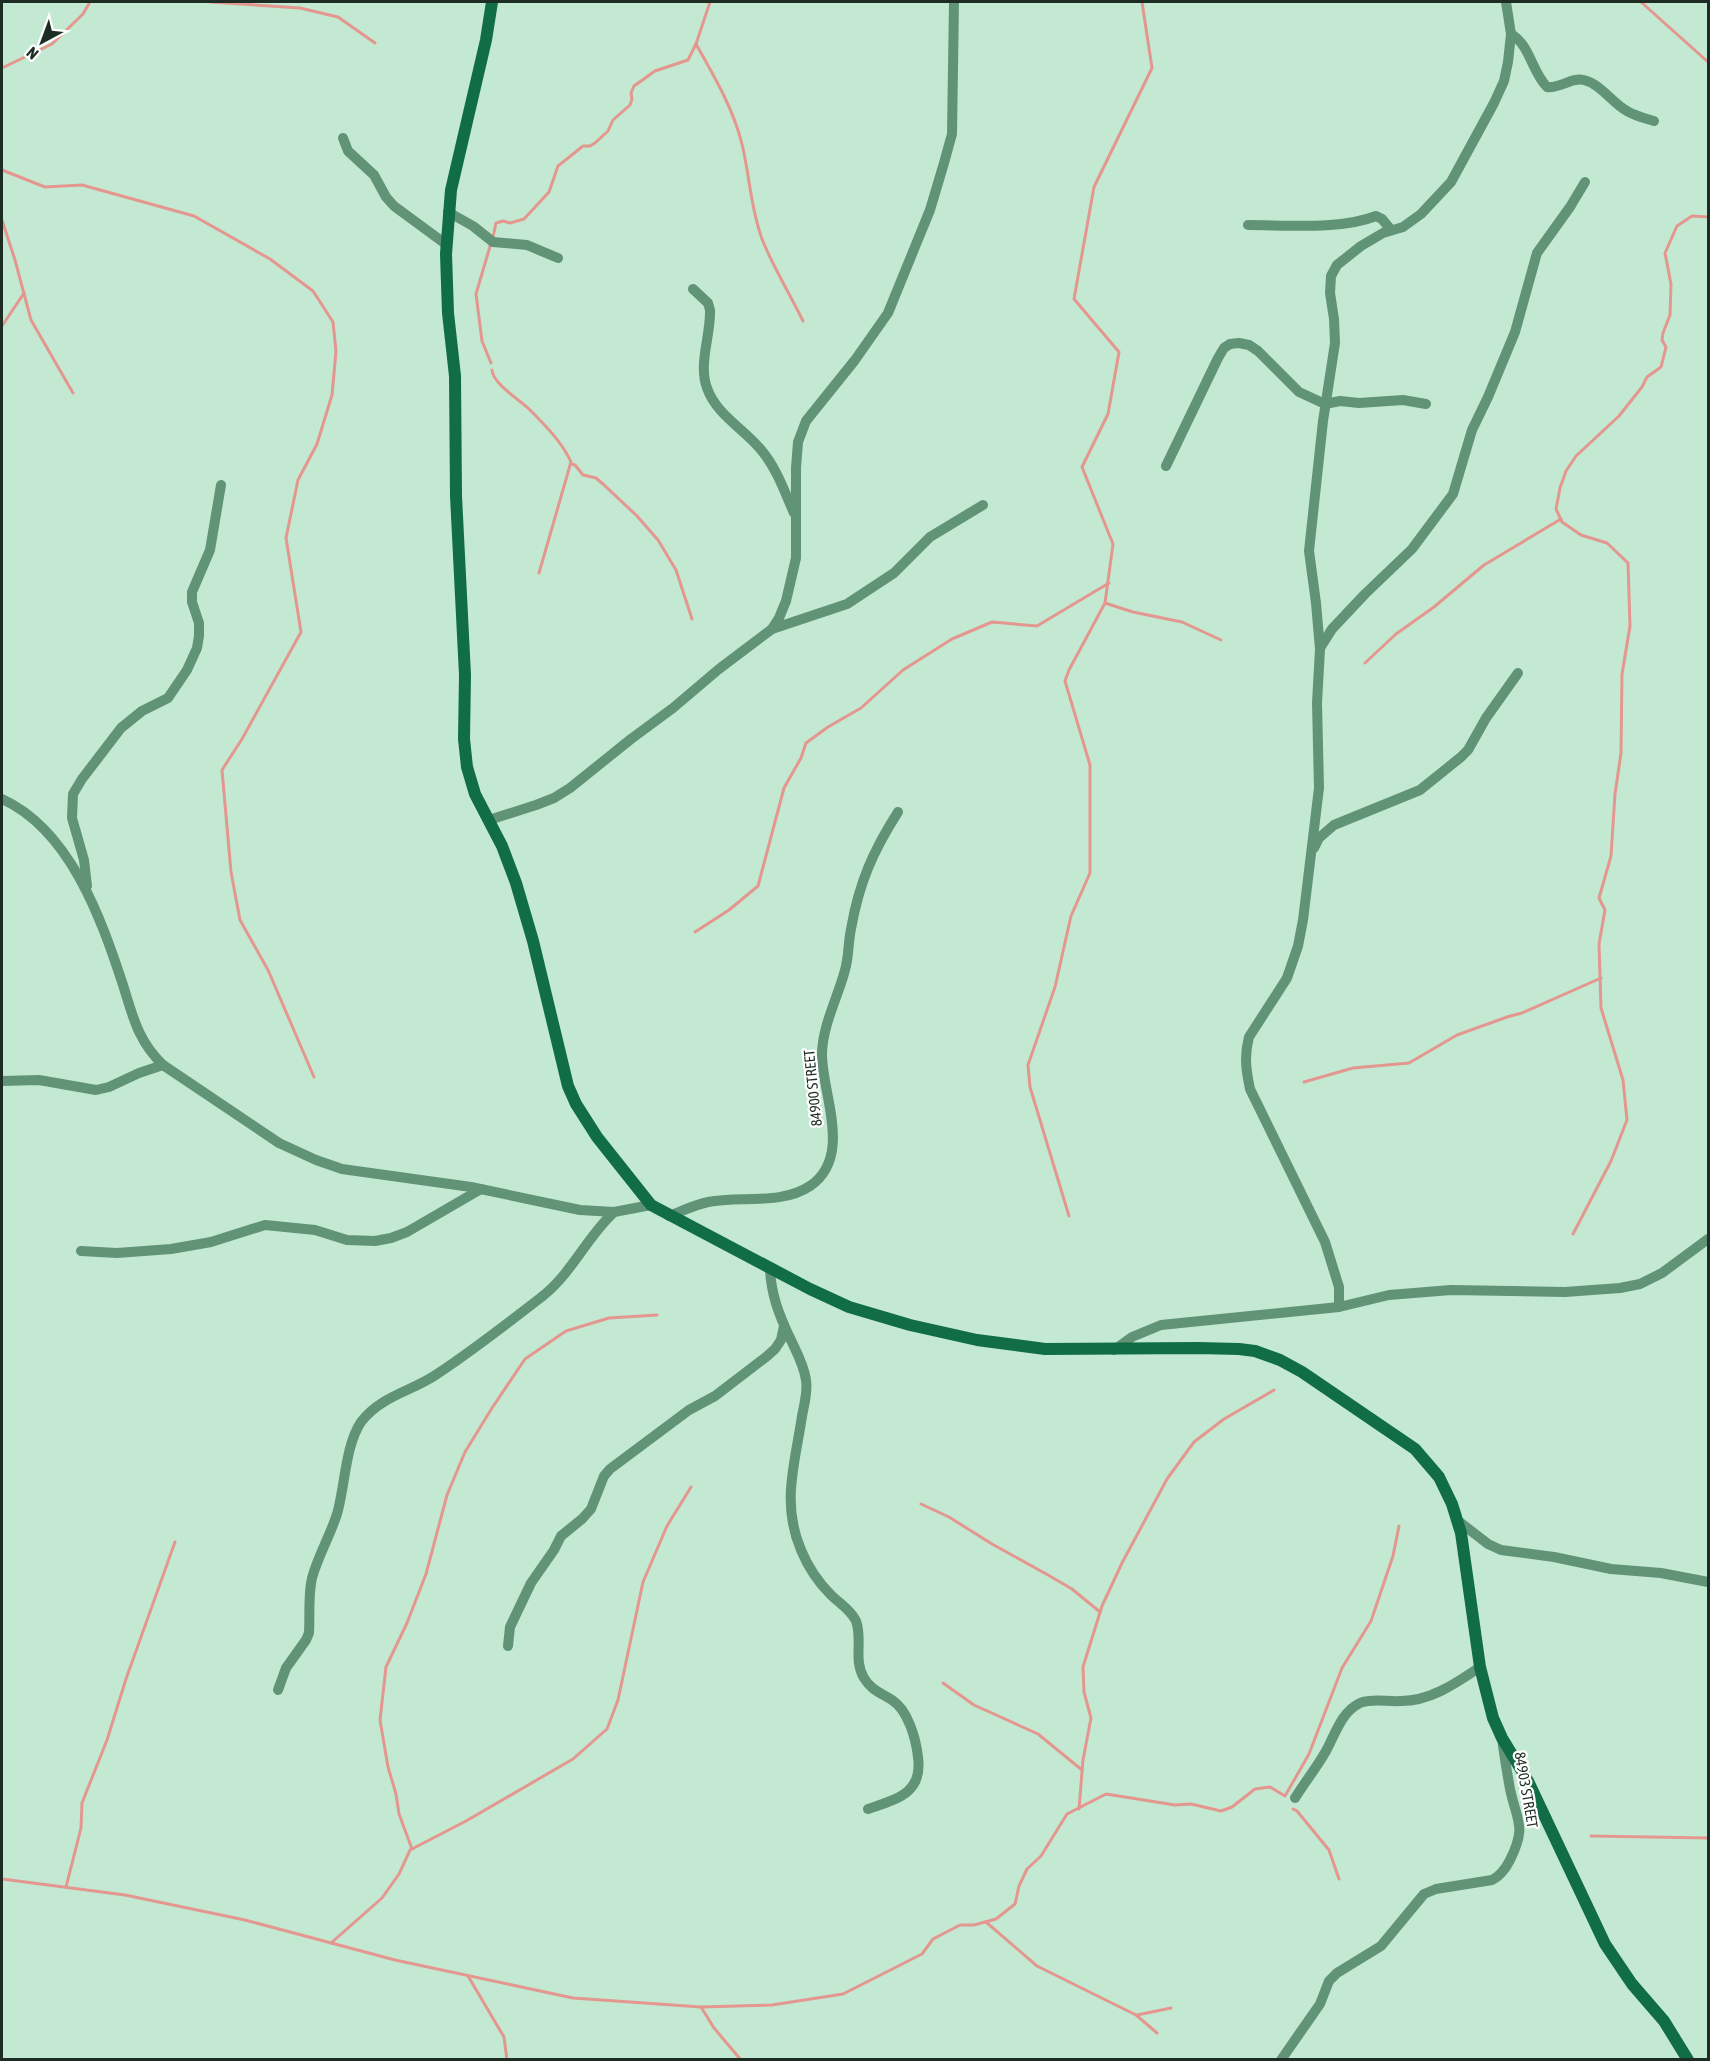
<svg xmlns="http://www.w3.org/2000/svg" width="1710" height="2061" viewBox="0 0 1710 2061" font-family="'Asap Condensed',sans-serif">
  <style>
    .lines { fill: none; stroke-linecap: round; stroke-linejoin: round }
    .stream { stroke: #e3978e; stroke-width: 3 }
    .street { stroke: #619377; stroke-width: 10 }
    .secondary { stroke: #106d46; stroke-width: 12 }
    .labels { text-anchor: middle; stroke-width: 4.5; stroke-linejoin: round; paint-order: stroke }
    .street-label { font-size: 15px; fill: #1e2d24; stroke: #fff }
  </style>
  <rect width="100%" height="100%" fill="#c4e9d3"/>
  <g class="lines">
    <g class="stream">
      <polyline points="210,2 300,8 338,17 375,43"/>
      <polyline points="1641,2 1708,62"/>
      <path d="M696,44c18,32 37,64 46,100 8,33 8,62 20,95 11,28 28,55 41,82"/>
      <polyline points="2,68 52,44 83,14 90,2"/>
      <polyline points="2,170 45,187 82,185 194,216 270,259 313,291 333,322 336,351 332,395 317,444 298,480 286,538 301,632 242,739 222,770 231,872 240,920 268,970 314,1077"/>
      <polyline points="2,220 15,260 31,320 73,393"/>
      <polyline points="493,237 496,223 503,221 510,223 524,219 549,192 558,166 583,146 590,146 595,143 608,131 613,120 630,105 632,99 631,93 634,86 655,71 688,60 696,44 710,2"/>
      <polyline points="491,243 476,294 482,341 491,363"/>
      <polyline points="2,326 24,293"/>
      <path d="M492,370c1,14 28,30 38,40 15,15 32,32 41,52l-32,111"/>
      <polyline points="571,464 575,465 583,475 596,478 603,484 637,516 658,540 676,570 692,619"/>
      <polyline points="1105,603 1133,612 1182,622 1221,640"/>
      <polyline points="1365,663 1396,634 1434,607 1484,565 1561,519"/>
      <polyline points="695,932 729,910 758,886 784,788 801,758 806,743 828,727 861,708 903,670 952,639 992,622 1037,626 1109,583"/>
      <polyline points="1304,1082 1353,1068 1409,1063 1457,1035 1507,1017 1522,1013 1601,978"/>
      <polyline points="1069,1216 1030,1087 1028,1065 1055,987 1071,916 1090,873 1090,765 1065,681 1069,670 1105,603 1113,544 1082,467 1108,414 1119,352 1074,299 1094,187 1152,68 1142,2"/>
      <polyline points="1573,1234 1611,1161 1627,1120 1623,1080 1601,1008 1599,944 1605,910 1599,898 1611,856 1615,794 1621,753 1622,674 1630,626 1628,563 1607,543 1581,535 1562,522 1556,509 1560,488 1566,471 1576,456 1619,416 1642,387 1647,377 1661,367 1666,347 1662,340 1663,333 1670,315 1671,284 1665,253 1677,226 1692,216 1708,217"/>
      <polyline points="921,1504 949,1517 992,1544 1048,1575 1072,1589 1100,1612"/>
      <polyline points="943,1683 974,1705 1038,1734 1082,1770"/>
      <polyline points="1079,1809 1083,1760 1091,1718 1084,1692 1083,1667 1102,1606 1122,1563 1167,1479 1194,1442 1224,1419 1274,1390"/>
      <polyline points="1293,1809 1297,1811 1329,1850 1339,1879"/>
      <polyline points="1591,1836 1708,1838"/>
      <polyline points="412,1849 399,1814 396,1794 388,1767 380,1720 386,1667 407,1623 426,1574 447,1495 465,1452 492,1408 525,1359 566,1331 609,1318 657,1315"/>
      <polyline points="2,1879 125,1895 245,1920 395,1960 573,1998 701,2007 772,2005 843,1994 922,1954 933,1939 960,1925 974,1925 996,1919 1015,1904 1019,1886 1027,1869 1041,1856 1067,1814 1106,1794 1175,1805 1191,1804 1221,1811 1232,1807 1255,1789 1270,1787 1285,1796 1309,1754 1342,1668 1371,1621 1393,1556 1399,1526"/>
      <polyline points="66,1887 81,1828 82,1803 107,1740 126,1679 175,1542"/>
      <polyline points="986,1922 1037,1966 1136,2015 1157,2033"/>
      <polyline points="331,1943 382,1898 399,1874 410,1850 466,1821 573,1759 607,1729 618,1700 643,1582 667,1526 691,1487"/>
      <polyline points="468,1976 504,2037 507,2060"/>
      <polyline points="701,2007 714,2028 741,2060"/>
      <polyline points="1137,2015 1171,2008"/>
    </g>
    <g class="street">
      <path d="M1511,34c19,11 21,38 36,53 13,2 24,-10 37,-7 17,4 28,23 43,31 8,5 17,7 27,10"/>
      <polyline points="343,138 348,151 374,175 386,197 394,206 447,245"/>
      <polyline points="448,212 473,226 493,242 527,245 558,258"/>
      <path d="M1248,225c38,0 93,5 128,-9l6,3 9,11"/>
      <path d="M693,289l15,14 2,7c1,25 -12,54 -3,78 10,28 38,41 55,63 15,18 23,42 32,62"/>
      <polyline points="1166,466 1218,358 1224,348 1230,344 1239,343 1249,345 1258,351 1299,392 1325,404 1340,401 1359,403 1403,400 1426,404"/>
      <polyline points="772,629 847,604 894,573 930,537 983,505"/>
      <polyline points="1320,648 1332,629 1365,594 1412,549 1453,494 1472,430 1488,397 1515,332 1537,253 1570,207 1585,182"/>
      <path d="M2,799c68,31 99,119 121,186 10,32 15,56 40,80l116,78 37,17 26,9 129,18 109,23 34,2 37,-7"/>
      <polyline points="489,820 536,805 554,798 570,788 631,739 673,708 719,669 772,629 779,618 786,601 796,558 796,468 798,442 806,421 855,360 888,313 930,210 944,163 952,134 954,2"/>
      <polyline points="1314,848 1319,838 1334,825 1420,790 1461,757 1468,750 1486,718 1518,673"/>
      <polyline points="87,886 84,860 72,818 73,794 82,779 121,728 142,711 168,698 187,670 197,648 199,636 199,623 192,602 192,592 210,550 221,485"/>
      <polyline points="2,1081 39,1080 96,1090 109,1087 139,1073 163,1065"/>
      <path d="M669,1216c13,-5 25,-11 39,-14 32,-6 74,3 102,-16 44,-30 11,-94 12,-133 1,-29 16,-56 23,-83 4,-14 3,-27 6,-41 8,-46 22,-78 47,-117"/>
      <polyline points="81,1251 117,1253 171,1249 211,1242 265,1225 315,1230 347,1240 375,1241 391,1238 407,1232 481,1189"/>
      <path d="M770,1269c1,25 9,46 20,69 6,13 14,27 16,42 2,12 -2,25 -4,36 -7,48 -21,87 -1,134 7,17 17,32 30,45 8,8 20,15 25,26 7,19 -3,39 8,57 7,12 17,15 28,22 16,10 24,39 26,57 5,37 -22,42 -50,52"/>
      <path d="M1339,1307v-20l-14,-45 -75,-153c-4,-19 -6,-33 -1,-52l38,-59 11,-32 5,-26 16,-132 -2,-85 3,-54 -4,-46 -7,-52 14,-130 12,-78 -1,-24 -4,-26 1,-17 6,-11 24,-19 22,-13 20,-6 18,-13 30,-32 43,-79 10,-22 4,-19 3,-28 -5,-32"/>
      <polyline points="1114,1350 1132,1337 1161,1325 1339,1307 1389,1295 1451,1290 1565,1292 1620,1288 1640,1284 1662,1273 1708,1239"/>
      <polyline points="1457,1520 1488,1544 1501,1550 1554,1557 1611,1569 1661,1573 1708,1582"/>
      <polyline points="508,1646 510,1627 531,1583 554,1550 561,1536 582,1519 591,1509 604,1476 610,1469 689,1410 715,1396 766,1357 775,1349 781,1340 784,1326"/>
      <path d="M278,1690l8,-22 20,-28 3,-7c1,-18 -1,-38 3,-55 6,-22 18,-42 25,-64 8,-27 8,-68 24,-92 19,-25 48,-30 73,-46 37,-24 74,-53 110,-81 29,-24 43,-58 70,-83"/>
      <path d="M1295,1798c10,-16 22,-31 31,-47 9,-16 15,-39 34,-48 12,-5 28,-1 41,-2 30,0 55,-18 79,-34"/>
      <path d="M1281,2060l39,-56 9,-23 8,-8 44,-27 43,-52 12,-5 56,-9c8,-4 14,-12 18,-20 17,-34 7,-38 0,-71 -3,-17 -6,-34 -8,-51"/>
    </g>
    <polyline class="secondary" points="492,2 486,40 451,190 446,254 448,313 455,376 456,496 465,675 464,739 467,767 475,794 502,846 516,883 533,941 568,1086 576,1104 597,1137 651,1205 810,1289 849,1307 910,1325 977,1340 1045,1349 1198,1348 1239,1349 1255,1351 1280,1360 1302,1372 1415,1449 1439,1477 1452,1504 1461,1533 1480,1667 1493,1718 1502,1738 1528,1781 1605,1944 1632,1984 1664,2021 1688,2060"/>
  </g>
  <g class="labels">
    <g class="street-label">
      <text transform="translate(813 1088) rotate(-96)" y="5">84900 STREET</text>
      <text transform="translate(1526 1790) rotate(80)" y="5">84903 STREET</text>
    </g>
  </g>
  <rect width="1710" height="2061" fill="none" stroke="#1e2d24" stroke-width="6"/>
  <g transform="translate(42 42) rotate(221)" stroke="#ffffff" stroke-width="4.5" paint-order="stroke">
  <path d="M0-4.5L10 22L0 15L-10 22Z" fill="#1e2d24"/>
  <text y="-9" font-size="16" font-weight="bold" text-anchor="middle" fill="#1e2d24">N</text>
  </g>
</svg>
